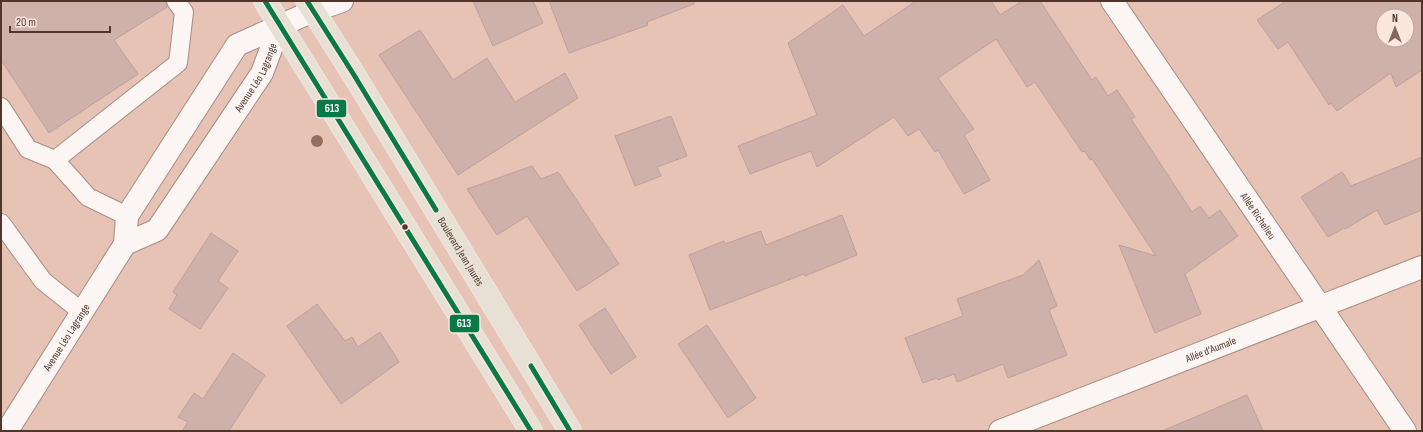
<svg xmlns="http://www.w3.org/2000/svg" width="1423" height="432" viewBox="0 0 1423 432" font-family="'Sofia Sans Condensed',sans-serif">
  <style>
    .building { fill: #cfb1ab; stroke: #bda099; fill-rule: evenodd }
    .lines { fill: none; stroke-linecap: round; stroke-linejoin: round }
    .service-casing { stroke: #a78c81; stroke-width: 20 }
    .minor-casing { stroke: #a78c81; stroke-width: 24 }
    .primary-casing { stroke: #f4e4de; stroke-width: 24 }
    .service { stroke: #fbf6f4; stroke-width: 18 }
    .minor { stroke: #fbf6f4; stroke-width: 22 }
    .primary { stroke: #e7e0d5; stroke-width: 22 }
    .bus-1-casing { stroke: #fce7df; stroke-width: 8 }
    .bus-1 { stroke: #097a47; stroke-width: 5 }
    .tree { fill: #976e5c }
    .bus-dot { fill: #4f352a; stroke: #fce7df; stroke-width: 1.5 }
    .labels { text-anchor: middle; stroke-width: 3.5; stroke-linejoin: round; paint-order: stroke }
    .street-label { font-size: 11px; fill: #4f352a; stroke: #fce7df }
    .line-badge { stroke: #fce7df; stroke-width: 1.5 }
    .badge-label { font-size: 11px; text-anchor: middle; font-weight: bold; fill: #fff }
  </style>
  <rect width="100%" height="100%" fill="#e7c3b5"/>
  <g class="building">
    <polygon points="1,1 166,1 167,7 114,40 138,74 49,133 1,60"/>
    <polygon points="473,1 533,1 543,23 493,46"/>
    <polygon points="549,1 694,1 694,4 647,22 648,25 569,53"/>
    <polygon points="916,1 991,1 1000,15 1022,1 1040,1 1092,80 1096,77 1108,96 1117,90 1135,117 1131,119 1192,212 1200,206 1209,218 1220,210 1238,236 1185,274 1201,314 1155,333 1119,245 1156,256 1092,159 1090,160 1085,151 1082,152 1035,82 1027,87 996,39 938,78 974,129 964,135 990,180 964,194 938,150 935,152 919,129 908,136 894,117 817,167 811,151 750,174 738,146 817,115 788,43 843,5 864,36"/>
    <path d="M1286,1h136v69l-26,17 -5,-14 -54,38 -6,-8 -2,2 -41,-63 -10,7 -21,-29zM1383,16h24v24h-24z"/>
    <polygon points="420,30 453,80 487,58 515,102 565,73 578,98 458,175 379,55"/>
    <polygon points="671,116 687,156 657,167 661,176 635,186 615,136"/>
    <polygon points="1422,157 1422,210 1385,225 1377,210 1345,229 1344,228 1328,237 1301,197 1342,172 1351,186"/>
    <polygon points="532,166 541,179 558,172 619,264 577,291 527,216 497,235 467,189"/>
    <polygon points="842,215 857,255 805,276 804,274 710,310 689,255 724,241 725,244 761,231 766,245"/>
    <polygon points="211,233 238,251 218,281 228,288 200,329 169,309 177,295 173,292"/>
    <polygon points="1039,260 1057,306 1049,310 1067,355 1008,378 1003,364 957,382 954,374 938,380 936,378 923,383 905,338 963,316 957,299 1023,275"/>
    <polygon points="317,304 345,341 352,337 358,347 380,332 399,362 341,404 287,326"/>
    <polygon points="605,308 636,357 611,374 579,325"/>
    <polygon points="707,325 756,398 728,418 678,344"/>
    <polygon points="233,353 265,375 229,431 182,431 188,422 178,417 194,393 203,399"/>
    <polygon points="1247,395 1263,431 1162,431"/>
  </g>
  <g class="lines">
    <defs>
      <g id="service">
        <polyline points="1,107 28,149 55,160"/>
        <polyline points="127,216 88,197 55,160 178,63 184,12 176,1"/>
        <polyline points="1,223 43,281 82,312"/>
      </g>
      <g id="minor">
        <path id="s1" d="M1112,1l293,430"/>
        <path id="s2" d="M125,244l32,-14 105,-157 18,-48"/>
        <path id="s3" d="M7,431l118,-187 2,-28 110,-171 76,-34 29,-10"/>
        <path id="s4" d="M1000,431l422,-164"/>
      </g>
      <g id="primary">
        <polyline points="265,1 531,431"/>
        <path id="s5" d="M307,1l47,74 216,356"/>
      </g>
    </defs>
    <use href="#service" class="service-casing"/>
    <use href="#minor" class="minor-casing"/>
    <use href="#primary" class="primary-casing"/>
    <use href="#service" class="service"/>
    <use href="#minor" class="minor"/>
    <use href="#primary" class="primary"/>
    <defs>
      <g id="bus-1">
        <polyline points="265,1 531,431"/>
        <polyline points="307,1 354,75 436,210"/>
        <polyline points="531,366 570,431"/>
      </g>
    </defs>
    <use href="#bus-1" class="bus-1-casing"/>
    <use href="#bus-1" class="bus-1"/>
  </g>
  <circle class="tree" cx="317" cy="141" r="6"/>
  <circle class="bus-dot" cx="405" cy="227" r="3.5"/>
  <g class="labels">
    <g class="street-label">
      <text dy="4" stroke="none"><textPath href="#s2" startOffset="217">Avenue Léo Lagrange</textPath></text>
      <text dy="4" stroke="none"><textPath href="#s1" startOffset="260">Allée Richelieu</textPath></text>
      <text dy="4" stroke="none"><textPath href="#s5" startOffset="294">Boulevard Jean Jaurès</textPath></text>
      <text dy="4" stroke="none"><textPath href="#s3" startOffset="111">Avenue Léo Lagrange</textPath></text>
      <text dy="4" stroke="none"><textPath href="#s4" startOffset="226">Allée d'Aumale</textPath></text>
    </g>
  </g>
  <g class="line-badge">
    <rect x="316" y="99" width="31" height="19" rx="4" fill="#097a47"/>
    <rect x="449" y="314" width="31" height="19" rx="4" fill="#097a47"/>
  </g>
  <g class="badge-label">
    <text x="332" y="112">613</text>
    <text x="464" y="327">613</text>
  </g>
  <rect width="1423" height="432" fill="none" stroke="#4f352a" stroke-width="4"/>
  <g transform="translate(1395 28)"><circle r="19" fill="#fce7df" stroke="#b7a097"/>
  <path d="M0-3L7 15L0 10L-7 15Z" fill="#84675b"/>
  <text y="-6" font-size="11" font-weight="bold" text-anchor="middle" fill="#4f352a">N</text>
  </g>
  <path d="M10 26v6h100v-6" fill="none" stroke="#4f352a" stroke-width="2"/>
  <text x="16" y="26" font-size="12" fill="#4f352a" stroke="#fce7df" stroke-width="3" paint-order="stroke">20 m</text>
</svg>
